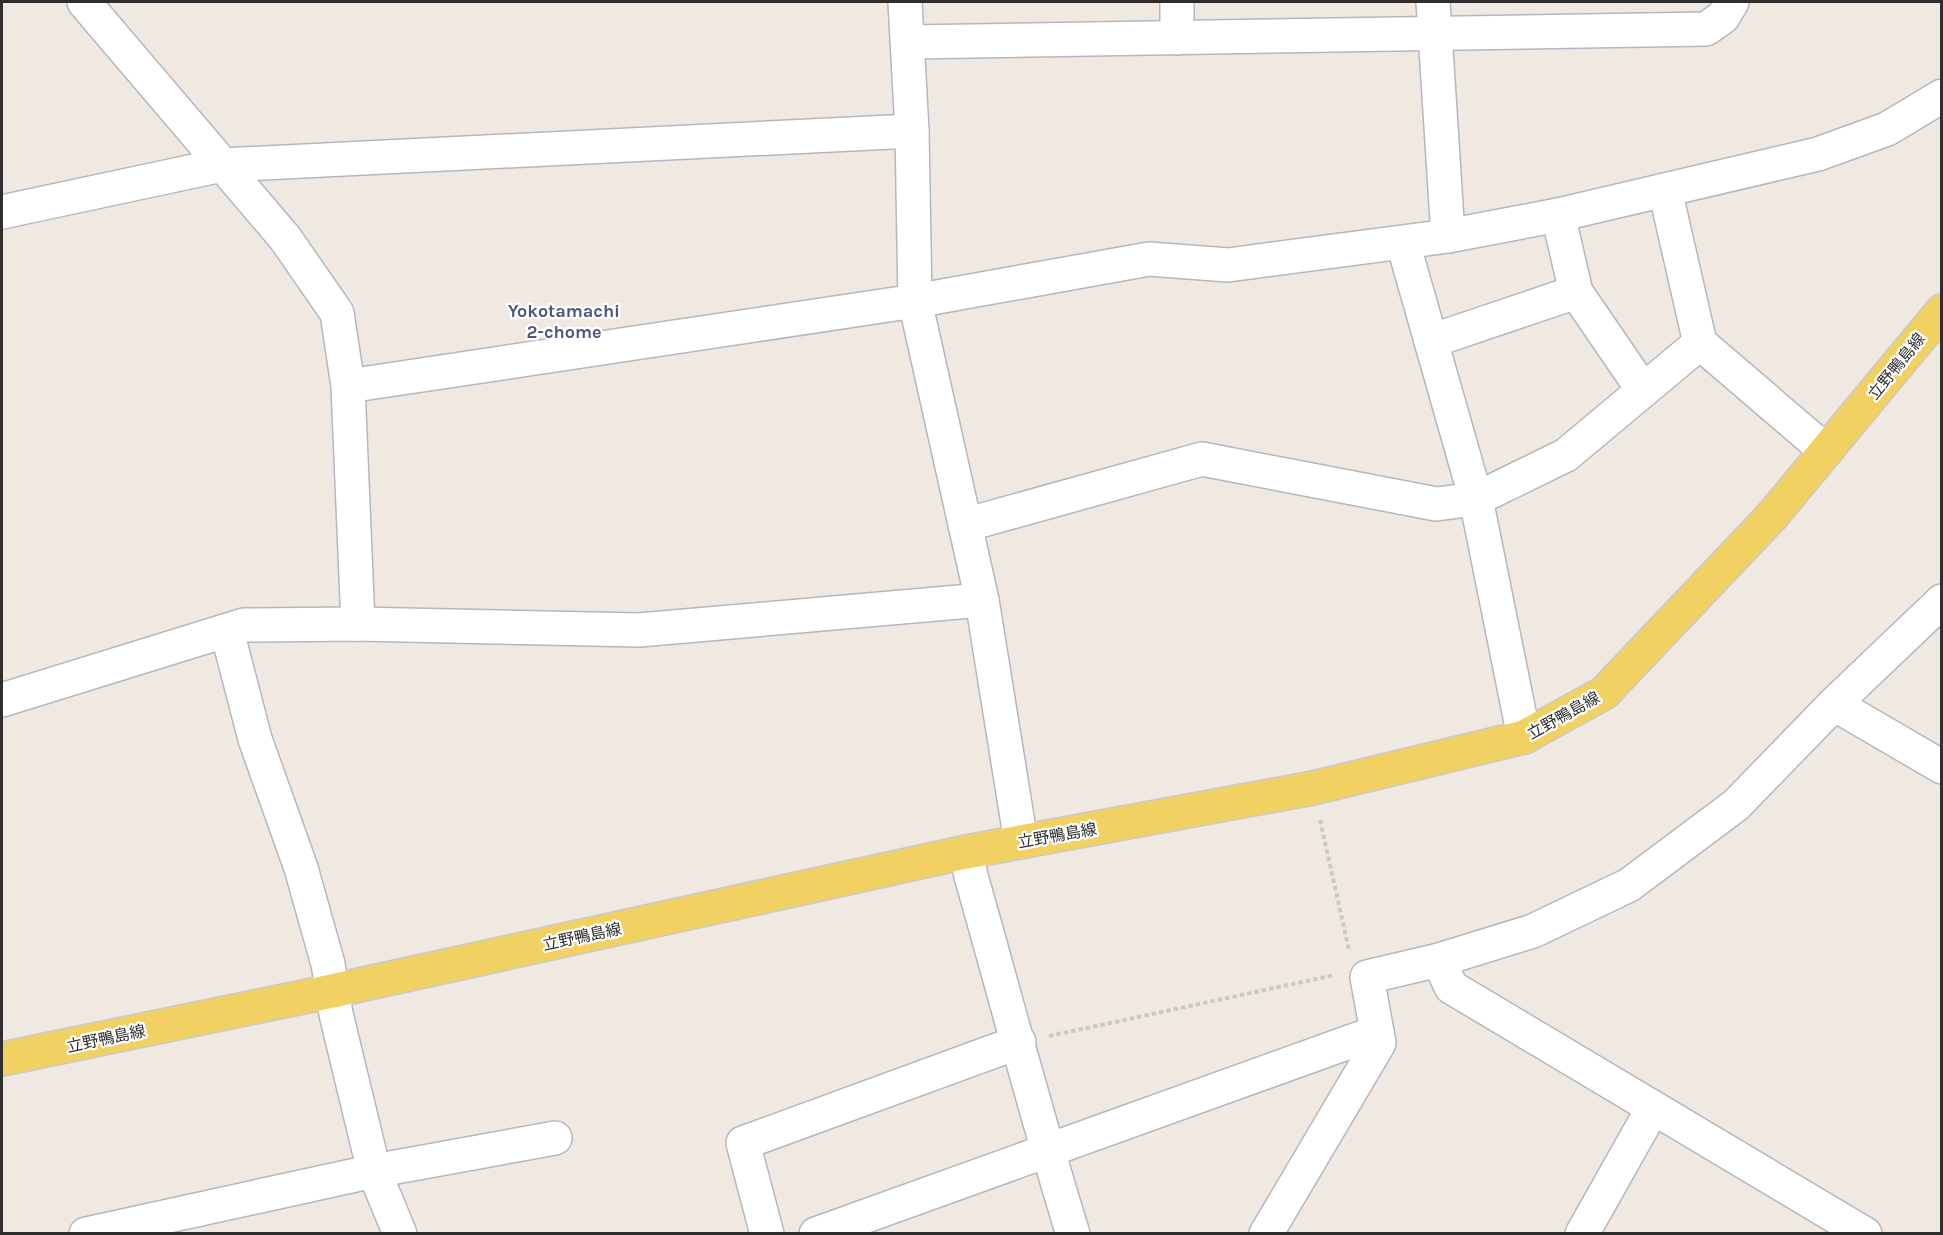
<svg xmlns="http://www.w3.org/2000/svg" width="1943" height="1235" viewBox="0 0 1943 1235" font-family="Karla,'Noto Sans JP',sans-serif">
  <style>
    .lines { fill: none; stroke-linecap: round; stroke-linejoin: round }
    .minor-casing { stroke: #b4b7c1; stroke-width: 36 }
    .major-casing { stroke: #c9c9c9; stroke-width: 36 }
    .path { stroke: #c9c9c9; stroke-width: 4; stroke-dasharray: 4.5 3; stroke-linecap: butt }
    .minor { stroke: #fff; stroke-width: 33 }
    .major { stroke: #f2d163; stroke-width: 33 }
    .labels { text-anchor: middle; stroke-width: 4.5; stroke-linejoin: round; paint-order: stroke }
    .street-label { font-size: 16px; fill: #2e2e2e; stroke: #fff }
    .neighbourhood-label { font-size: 18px; font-weight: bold; fill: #4d5680; stroke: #fff }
  </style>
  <rect width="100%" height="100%" fill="#efe9e1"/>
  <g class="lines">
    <defs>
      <g id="minor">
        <polyline points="84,2 285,238 337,313 348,386 358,624"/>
        <polyline points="905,2 912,131 915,301 982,600 1021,842"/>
        <polyline points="1177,2 1177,38"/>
        <polyline points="1433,2 1448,236"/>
        <polyline points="908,42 1706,29 1723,17 1732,2"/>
        <polyline points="1665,190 1700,343"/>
        <polyline points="2,212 222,165 912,131"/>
        <polyline points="1558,215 1576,292 1643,390"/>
        <polyline points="1403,243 1476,499 1524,737"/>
        <polyline points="1431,341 1576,292"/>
        <polyline points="348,386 915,301 1149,259 1228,265 1448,236 1558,215 1818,154 1887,129 1942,96"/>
        <polyline points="965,525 1202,459 1436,504 1476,499 1566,455 1700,343 1826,451"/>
        <polyline points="227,631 255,739 301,868 328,964 336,1014 374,1171 400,1234"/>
        <polyline points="2,700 244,625 358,624 639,630 982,600"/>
        <polyline points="1834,704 1942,767"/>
        <path d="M966,852l5,24c34,119 65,239 102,358"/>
        <polyline points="1439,960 1451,987 1865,1234"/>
        <polyline points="86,1234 374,1171 555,1138"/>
        <polyline points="767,1234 743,1143 1019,1042"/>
        <polyline points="816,1234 1377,1032"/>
        <polyline points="1266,1234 1379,1043 1367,977 1439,960 1533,931 1629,885 1736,805 1834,704 1942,601"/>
        <polyline points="1582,1234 1653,1108"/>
      </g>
      <polyline id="major" points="2,1059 332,991 966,852 1313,788 1524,737 1604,693 1772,516 1942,311"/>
    </defs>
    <use href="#minor" class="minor-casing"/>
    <use href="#major" class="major-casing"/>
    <g class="path">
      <polyline points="1320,820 1349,950"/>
      <polyline points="1049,1036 1335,975"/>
    </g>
    <use href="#minor" class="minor"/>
    <use href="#major" class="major"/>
  </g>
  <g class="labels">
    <g class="street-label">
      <text transform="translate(1896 366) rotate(-51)" y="6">立野鴨島線</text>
      <text transform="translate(1563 715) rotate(-29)" y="6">立野鴨島線</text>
      <text transform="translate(1057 835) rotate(-10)" y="6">立野鴨島線</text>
      <text transform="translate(582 936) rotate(-12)" y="6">立野鴨島線</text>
      <text transform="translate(106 1038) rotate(-12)" y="6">立野鴨島線</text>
    </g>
    <g class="neighbourhood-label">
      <text x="564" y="317">Yokotamachi<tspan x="564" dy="21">2-chome</tspan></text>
    </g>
  </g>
  <rect width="1943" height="1235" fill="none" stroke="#2e2e2e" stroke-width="6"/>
</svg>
